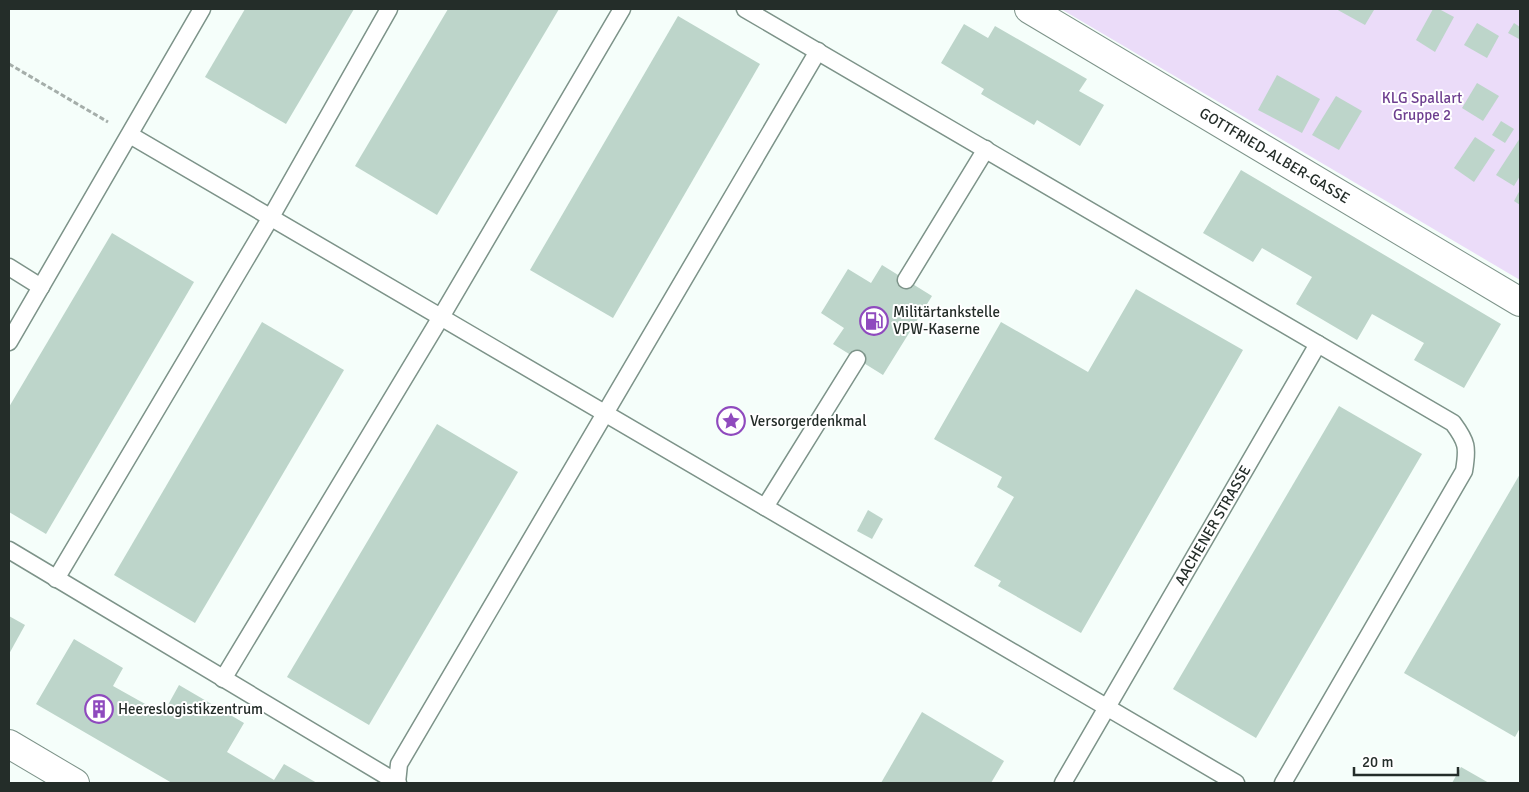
<svg xmlns="http://www.w3.org/2000/svg" width="1529" height="792" viewBox="0 0 1529 792" font-family="Signika,sans-serif">
  <style>
    .green { fill: #ebdcf9 }
    .building { fill: #bdd5ca }
    .lines { fill: none; stroke-linecap: round; stroke-linejoin: round }
    .lane-casing { stroke: #7d9389; stroke-width: 19 }
    .street-casing { stroke: #7d9389; stroke-width: 30 }
    .secondary-casing { stroke: #7d9389; stroke-width: 30 }
    .path { stroke: #a5aeaa; stroke-width: 3; stroke-dasharray: 5 2.5; stroke-linecap: butt }
    .lane { stroke: #fff; stroke-width: 16 }
    .street { stroke: #fff; stroke-width: 28 }
    .secondary { stroke: #fff; stroke-width: 28 }
    .labels { text-anchor: middle; stroke-width: 4; stroke-linejoin: round; paint-order: stroke }
    .park-label { font-size: 15px; fill: #6d3e8f; stroke: #fff }
    .street-label { font-size: 15px; fill: #242d29; stroke: #fff }
    .poi-label { font-size: 15px; fill: #242d29; stroke: #fff; text-anchor: start }
  </style>
  <rect width="100%" height="100%" fill="#f5fefa"/>
  <polygon class="green" points="1061,9 1520,9 1520,280"/>
  <g class="building">
    <polygon points="245,9 354,9 286,124 205,77"/>
    <polygon points="448,9 559,9 437,215 355,166"/>
    <polygon points="1336,9 1373,9 1374,10 1365,25"/>
    <polygon points="1433,9 1439,9 1454,17 1435,52 1416,40"/>
    <polygon points="678,16 760,64 613,318 530,270"/>
    <polygon points="1477,23 1499,36 1487,58 1464,45"/>
    <polygon points="1514,23 1520,27 1519,39 1508,33"/>
    <polygon points="964,24 988,38 995,26 1087,79 1079,91 1104,105 1080,146 1037,120 1034,125 981,94 984,89 941,63"/>
    <polygon points="1277,75 1320,99 1302,133 1258,110"/>
    <polygon points="1477,83 1499,96 1483,121 1462,108"/>
    <polygon points="1336,96 1362,111 1339,150 1312,135"/>
    <polygon points="1501,121 1514,129 1505,143 1492,135"/>
    <polygon points="1475,137 1495,150 1474,182 1454,168"/>
    <polygon points="1520,138 1520,176 1514,186 1496,175"/>
    <polygon points="1241,170 1501,324 1464,388 1414,360 1424,343 1372,314 1357,340 1296,304 1312,277 1262,248 1253,262 1203,233"/>
    <polygon points="1520,190 1520,205 1514,201"/>
    <polygon points="112,233 194,282 46,534 9,512 9,407"/>
    <polygon points="882,265 932,296 883,375 833,344 844,328 821,313 848,269 871,283"/>
    <polygon points="1136,289 1243,350 1081,633 998,586 1001,581 974,566 1014,497 997,487 1002,477 934,439 1001,322 1088,372"/>
    <polygon points="262,322 344,370 195,623 114,575"/>
    <polygon points="1339,406 1422,454 1256,738 1173,689"/>
    <polygon points="437,424 518,472 369,725 287,677"/>
    <polygon points="1520,474 1520,728 1515,737 1404,673"/>
    <polygon points="868,510 883,519 872,539 857,531"/>
    <polygon points="9,616 25,625 9,654"/>
    <polygon points="74,639 123,668 113,686 163,714 179,685 244,723 227,752 274,780 284,764 317,783 172,783 36,704"/>
    <polygon points="922,712 1004,761 991,783 881,783"/>
    <polygon points="1461,767 1489,783 1452,783"/>
  </g>
  <g class="lines">
    <defs>
      <g id="lane">
        <path d="M745,9l708,414c14,19 15,24 11,48l-181,312"/>
        <polyline points="130,135 1236,783"/>
        <polyline points="9,267 41,287"/>
        <polyline points="906,280 986,149"/>
        <polyline points="9,342 202,9"/>
        <polyline points="765,507 857,359"/>
        <polyline points="9,550 398,783"/>
        <polyline points="56,579 271,217 389,9"/>
        <polyline points="223,679 441,317 622,9"/>
        <polyline points="397,783 399,764 818,51"/>
        <path id="s1" d="M1063,783l255,-439"/>
      </g>
      <g id="street">
        <path id="s2" d="M1029,9l491,293"/>
      </g>
      <polyline id="secondary" points="9,744 75,783"/>
    </defs>
    <use href="#lane" class="lane-casing"/>
    <use href="#street" class="street-casing"/>
    <use href="#secondary" class="secondary-casing"/>
    <polyline class="path" points="9,64 108,122"/>
    <use href="#lane" class="lane"/>
    <use href="#street" class="street"/>
    <use href="#secondary" class="secondary"/>
  </g>
  <defs>
    <symbol id="fuel-ring" viewBox="-11 -11 22 22"><circle r="9.5" fill="#fff" stroke="#8f4abe" stroke-width="1.5"/><path d="M-5.5-6h7V0h2V4h1.3V-2.5L3-4.5l.8-.8L6-3V5H2.5V1h-1V6h-7ZM-4.2-4.7v3.2H.2V-4.7Z" fill="#8f4abe"/></symbol>
    <symbol id="sight-ring" viewBox="-11 -11 22 22"><circle r="9.5" fill="#fff" stroke="#8f4abe" stroke-width="1.5"/><path d="M0-6L1.8-2.2L6-1.7L2.9 1.2L3.7 5.4L0 3.3L-3.7 5.4L-2.9 1.2L-6-1.7L-1.8-2.2Z" fill="#8f4abe"/></symbol>
    <symbol id="building-ring" viewBox="-11 -11 22 22"><circle r="9.5" fill="#fff" stroke="#8f4abe" stroke-width="1.5"/><path d="M-4-6H4V6H1V3H-1V6H-4ZM-2.5-4.3h1.7v1.8h-1.7ZM.8-4.3h1.7v1.8H.8ZM-2.5-1h1.7V.8h-1.7ZM.8-1h1.7V.8H.8Z" fill="#8f4abe"/></symbol>
  </defs>
  <g fill-rule="evenodd">
    <use href="#fuel-ring" x="858" y="305" width="32" height="32"/>
    <use href="#sight-ring" x="715" y="405" width="32" height="32"/>
    <use href="#building-ring" x="83" y="693" width="32" height="32"/>
  </g>
  <g class="labels">
    <g class="park-label">
      <text x="1422" y="103">KLG Spallart<tspan x="1422" dy="17">Gruppe 2</tspan></text>
    </g>
    <g class="street-label">
      <text dy="5" stroke="none"><textPath href="#s2" startOffset="286">GOTTFRIED-ALBER-GASSE</textPath></text>
      <text dy="5" stroke="none"><textPath href="#s1" startOffset="298">AACHENER STRASSE</textPath></text>
    </g>
    <g class="poi-label">
      <text x="893" y="317">Militärtankstelle<tspan x="893" dy="17">VPW-Kaserne</tspan></text>
      <text x="750" y="426">Versorgerdenkmal</text>
      <text x="118" y="714">Heereslogistikzentrum</text>
    </g>
  </g>
  <rect width="1529" height="792" fill="none" stroke="#242d29" stroke-width="20"/>
  <path d="M1354 767v8h104v-8" fill="none" stroke="#242d29" stroke-width="2.5"/>
  <text x="1362" y="767" font-size="15" fill="#242d29" stroke="#ffffff" stroke-width="4" paint-order="stroke">20 m</text>
</svg>
